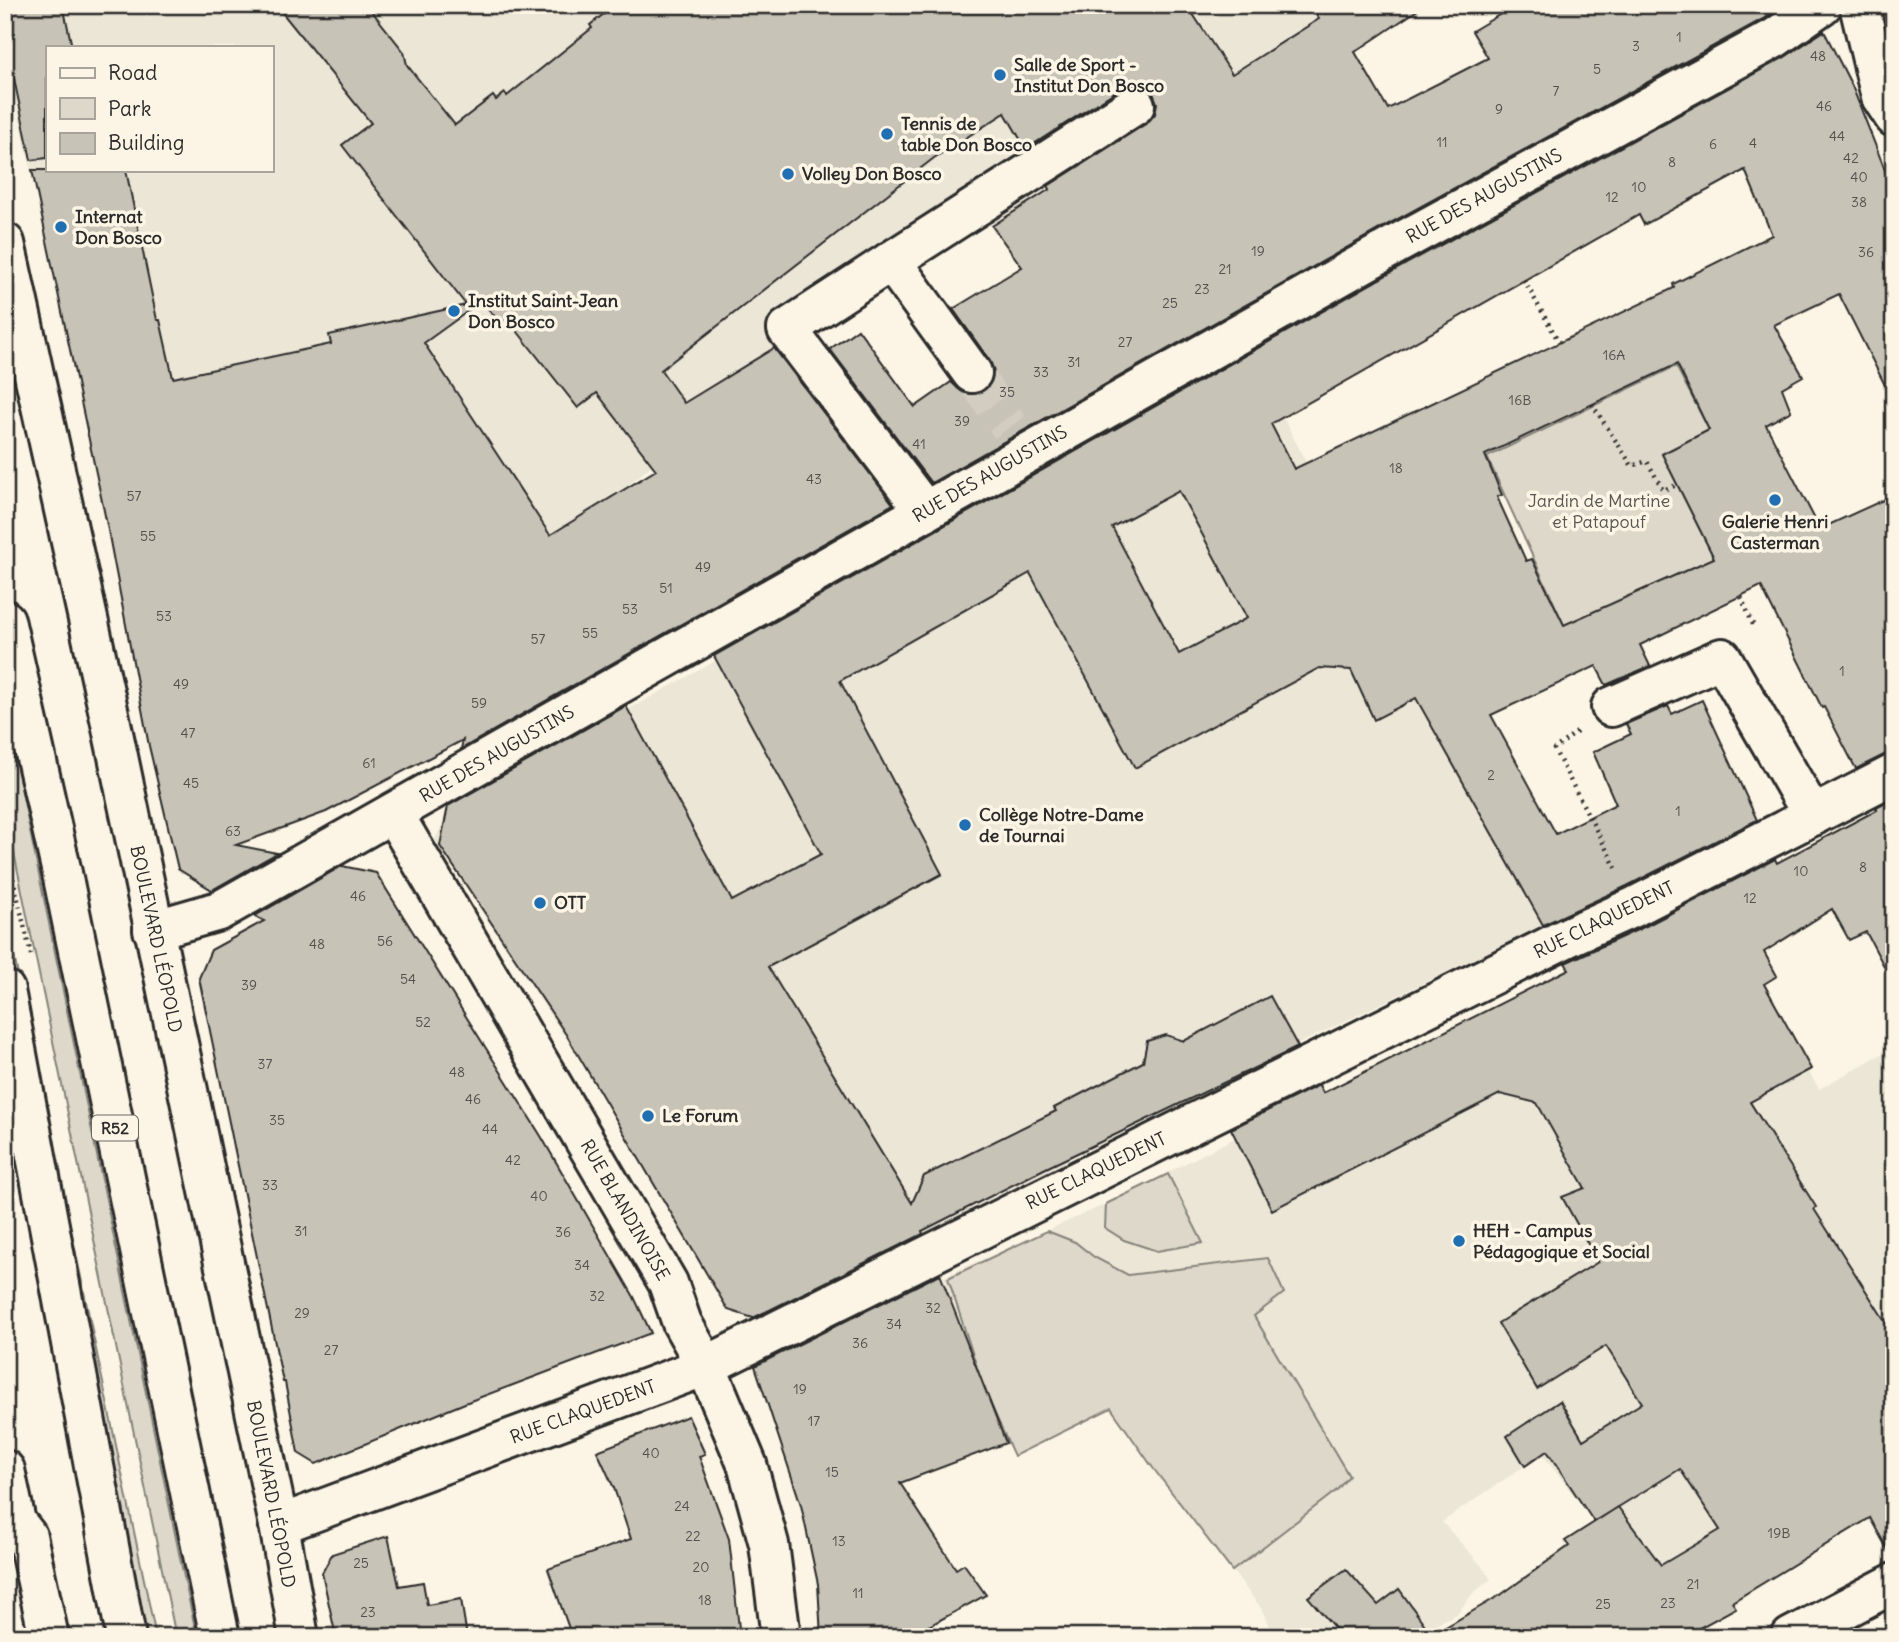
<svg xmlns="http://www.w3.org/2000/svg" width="1899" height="1642" viewBox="0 0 1899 1642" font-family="Delius,sans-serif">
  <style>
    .built { fill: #ece6d7; fill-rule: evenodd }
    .green { fill: #ded8ca; stroke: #84827a; stroke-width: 2 }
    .building { fill: #c8c3b7; stroke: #2b2b2b; stroke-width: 2; fill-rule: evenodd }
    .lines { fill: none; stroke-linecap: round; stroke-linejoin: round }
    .minor-tunnel { stroke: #d2cdc0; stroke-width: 38; stroke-dasharray: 38 19; stroke-linecap: butt }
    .minor-casing { stroke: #2b2b2b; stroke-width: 44 }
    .major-casing { stroke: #2b2b2b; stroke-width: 44 }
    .path { stroke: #2b2b2b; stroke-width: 4.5; stroke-dasharray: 2 5; stroke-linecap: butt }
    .minor { stroke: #fcf5e5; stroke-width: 38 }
    .major { stroke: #fcf5e5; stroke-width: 38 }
    .poi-dot { fill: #1f6fb2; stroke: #fcf5e5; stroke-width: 2.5 }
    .labels { text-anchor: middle; stroke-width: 7; stroke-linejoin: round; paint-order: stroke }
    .number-label { font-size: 14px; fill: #52514e }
    .shield { fill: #fcf5e5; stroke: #6a6863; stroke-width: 2 }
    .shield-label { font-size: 16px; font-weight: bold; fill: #2b2b2b }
    .poi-label { font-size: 18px; font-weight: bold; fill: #2b2b2b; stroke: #fcf5e5; text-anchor: start }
    .street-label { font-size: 18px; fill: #2b2b2b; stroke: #fcf5e5 }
    .park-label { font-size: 18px; fill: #585653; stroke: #fcf5e5 }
  </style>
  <rect width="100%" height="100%" fill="#fcf5e5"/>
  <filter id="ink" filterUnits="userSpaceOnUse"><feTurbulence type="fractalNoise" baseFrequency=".0143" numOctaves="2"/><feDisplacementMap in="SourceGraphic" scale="14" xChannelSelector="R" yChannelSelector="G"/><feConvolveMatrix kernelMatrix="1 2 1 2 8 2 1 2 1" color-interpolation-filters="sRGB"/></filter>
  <g filter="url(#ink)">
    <g class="built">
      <path d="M5,5h1334l14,41 44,80 -311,90 -70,44 -31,-46 -80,55 96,134 4,28 -111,-153 -53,37 -43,44 100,138 -124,68 -98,-120 -50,42 -34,24 -21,43 -412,-82 -62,9 -92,-432zM47,47h224v123h-224z"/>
      <polygon points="1254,361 1391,627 1531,559 1533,562 1415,694 1543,925 1296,1045 1080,1153 1045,1173 752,1318 728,1311 571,1039 562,1033 435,840 448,810"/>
      <polygon points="1713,900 1813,1068 1809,1072 1819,1089 1894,1047 1894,1396 1872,1516 1727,1608 1662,1568 1617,1506 1594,1521 1542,1454 1442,1522 1481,1565 1491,1579 1473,1593 1457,1614 1426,1628 1431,1637 1274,1637 1264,1612 1153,1468 1111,1408 1014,1456 1007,1444 983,1386 943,1277 1106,1204 1445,1030"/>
    </g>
    <g class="green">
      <polygon points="1676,366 1709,430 1662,454 1714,558 1564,625 1487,457"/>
      <polygon points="5,710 184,1577 197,1637 176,1637 5,809"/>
      <polygon points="5,913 156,1637 135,1637 5,1015"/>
      <polygon points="1168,1174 1203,1243 1157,1251 1124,1240 1105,1228 1106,1204"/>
      <polygon points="1047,1231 1075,1242 1094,1257 1128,1275 1268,1258 1284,1293 1254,1316 1349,1476 1337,1490 1232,1571 1153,1468 1111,1408 1014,1456 985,1392 948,1278"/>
    </g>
    <g class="building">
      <polygon points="5,5 63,5 72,47 47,47 47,158 31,160 5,36"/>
      <path d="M276,5h91l37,47 3,13 48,60 38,-29 3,4 9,-7 2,3 85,-68 -2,-3 25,-20h572l45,69 87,-55 -8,-14h114l-70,47 33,57 100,-51 -16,-27 44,-26h268l-21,14 -376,206 -456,258 -101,-134 28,-20 57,78 36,-25 13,11 11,2 10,-5 7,-9 2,-10 -4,-10 -37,-52 69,-42 -30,-41 58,-37 -2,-3 99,-63 8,-9 2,-11 -4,-10 -9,-8 -11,-2 -9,3 -98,63 -21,-36 -71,45 -273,212 23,33 90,-55 119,156 -432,245 2,-9 -137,72 -90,33 41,8 -65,37 -34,-21 -29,-123 -42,-221 -75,-355h94l31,150h3l13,58 158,-34 -2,-9 137,-30 -124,-160 29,-22zM482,301l14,17 14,4 68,86 19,-15 59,77 -106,65 -126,-192z"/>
      <path d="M1824,31l28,55 42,107v210l-55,-109 -65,31 29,51 -21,12 9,23 -25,14 54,104 74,-34v257l-10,3 -28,14 -32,-62 -2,1 -61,-122 -121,59 10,21 -44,19 -10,-19 -105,49 65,119 60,-30 -23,-52 38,-18 -5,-10 42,-18 4,8 30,-14 55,120 -130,66 -84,39 -127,-227 -42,22 -23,-50 -32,-2 -184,100 -105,-195 -190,108 102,193 -174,93 144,236 12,-27 132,-65 -2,-3 89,-46 4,-21 19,-6 18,6 86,-45 28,51 -254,122 -122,62 1,3 -170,84 -25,-8 -161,-274 -127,-190 8,-40 178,-100 106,195 89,-47 -107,-198 694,-393 377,-206zM1745,170l27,65 -99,49 1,4 -380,181 -23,-45 368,-209 5,10zM1677,364l32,66 -47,24 52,104 -150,67 -32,-66 -6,2 -29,-64 5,-2 -17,-40zM1179,491l68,127 -68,36 -67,-127z"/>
      <polygon points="1894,799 1894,985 1866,932 1849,940 1832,909 1764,952 1777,976 1764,984 1811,1069 1750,1102 1816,1207 1814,1209 1894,1335 1894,1561 1870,1518 1732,1602 1736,1608 1683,1637 1336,1637 1340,1634 1308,1597 1346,1569 1378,1605 1399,1589 1432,1635 1502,1594 1569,1546 1565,1541 1618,1507 1661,1565 1720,1530 1680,1469 1594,1522 1547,1451 1525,1466 1507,1436 1560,1401 1583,1440 1642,1403 1606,1346 1537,1389 1498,1323 1598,1262 1562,1197 1585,1188 1537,1103 1500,1094 1272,1210 1231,1129 1319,1085 1323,1093 1569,969 1565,963 1646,926 1775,859 1777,863 1877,810 1876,808"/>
      <polygon points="342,866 376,873 541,1136 634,1297 651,1333 465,1403 316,1464 298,1453 285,1382 283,1382 199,978 211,950 264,921 255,916"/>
      <polygon points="940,1274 1006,1443 900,1483 956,1569 964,1564 986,1595 909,1637 821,1637 818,1584 801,1505 755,1366"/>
      <polygon points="688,1416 705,1454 699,1456 729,1539 740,1637 572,1637 548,1569 631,1539 614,1488 597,1451"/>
      <polygon points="388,1536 399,1586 423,1582 427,1605 461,1599 467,1637 336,1637 322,1573 332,1554"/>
    </g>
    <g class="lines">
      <polyline class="minor-tunnel" points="972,373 1010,427"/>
      <defs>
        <g id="minor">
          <polyline points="1859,5 1881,97 1894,117"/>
          <polyline points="5,243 111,723 279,1525 299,1637"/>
          <polyline points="891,261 787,329 925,511"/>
          <polyline points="972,373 891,261 1135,105"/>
          <polyline points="1611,707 1722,658 1813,816"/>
          <polyline points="393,813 668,1283 682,1323 706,1366 747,1464 769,1544 781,1637"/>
          <polyline points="153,930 219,911 1397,244 1775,38 1822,5"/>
          <polyline points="5,1470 16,1522 27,1536 49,1637"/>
          <polyline points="279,1525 706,1366 1572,935 1636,906 1894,774"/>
          <polyline points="1791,1637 1894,1583"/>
        </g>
        <g id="major">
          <polyline points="5,620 62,873 220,1637"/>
          <polyline points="5,990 126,1637"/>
        </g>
      </defs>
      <use href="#minor" class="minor-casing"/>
      <use href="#major" class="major-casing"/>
      <g class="path">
        <polyline points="1524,280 1559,342"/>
        <polyline points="1592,404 1632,466 1647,461 1663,490 1677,485"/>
        <polyline points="1741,597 1755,629"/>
        <polyline points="1577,732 1554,749 1616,868"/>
        <polyline points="7,837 7,853 31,955"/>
      </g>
      <use href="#minor" class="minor"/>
      <use href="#major" class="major"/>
    </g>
  </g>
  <g class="poi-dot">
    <circle cx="1000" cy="75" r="7"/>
    <circle cx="887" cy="134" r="7"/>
    <circle cx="788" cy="174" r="7"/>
    <circle cx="61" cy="227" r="7"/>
    <circle cx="454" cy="311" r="7"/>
    <circle cx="1775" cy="500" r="7"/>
    <circle cx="965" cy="825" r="7"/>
    <circle cx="540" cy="903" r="7"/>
    <circle cx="648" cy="1116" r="7"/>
    <circle cx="1459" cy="1241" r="7"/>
  </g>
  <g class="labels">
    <g class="number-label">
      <text x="1679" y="42">1</text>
      <text x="1636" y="51">3</text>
      <text x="1818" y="61">48</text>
      <text x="1597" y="74">5</text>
      <text x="1556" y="96">7</text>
      <text x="1824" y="111">46</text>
      <text x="1499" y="114">9</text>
      <text x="1837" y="141">44</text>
      <text x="1442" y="147">11</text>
      <text x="1753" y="148">4</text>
      <text x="1713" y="149">6</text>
      <text x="1851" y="163">42</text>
      <text x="1672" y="167">8</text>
      <text x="1859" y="182">40</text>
      <text x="1639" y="192">10</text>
      <text x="1612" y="202">12</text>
      <text x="1859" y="207">38</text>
      <text x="1258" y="256">19</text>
      <text x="1866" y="257">36</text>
      <text x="1225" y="274">21</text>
      <text x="1202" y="294">23</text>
      <text x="1170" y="308">25</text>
      <text x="1125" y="347">27</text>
      <text x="1614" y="360">16A</text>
      <text x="1074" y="367">31</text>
      <text x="1041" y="377">33</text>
      <text x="1007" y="397">35</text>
      <text x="1520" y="405">16B</text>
      <text x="962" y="426">39</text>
      <text x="919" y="449">41</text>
      <text x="1396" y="473">18</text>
      <text x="814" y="484">43</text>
      <text x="134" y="501">57</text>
      <text x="148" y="541">55</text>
      <text x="703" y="572">49</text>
      <text x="666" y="593">51</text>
      <text x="630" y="614">53</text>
      <text x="164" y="621">53</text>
      <text x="590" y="638">55</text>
      <text x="538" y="644">57</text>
      <text x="1842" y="676">1</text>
      <text x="181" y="689">49</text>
      <text x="479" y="708">59</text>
      <text x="188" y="738">47</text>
      <text x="369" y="768">61</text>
      <text x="1491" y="780">2</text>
      <text x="191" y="788">45</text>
      <text x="1678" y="816">1</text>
      <text x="233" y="836">63</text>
      <text x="1863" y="872">8</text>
      <text x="1801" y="876">10</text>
      <text x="358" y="901">46</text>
      <text x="1750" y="903">12</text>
      <text x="385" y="946">56</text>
      <text x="317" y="949">48</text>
      <text x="408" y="984">54</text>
      <text x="249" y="990">39</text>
      <text x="423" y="1027">52</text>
      <text x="265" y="1069">37</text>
      <text x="457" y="1077">48</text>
      <text x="473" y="1104">46</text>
      <text x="277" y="1125">35</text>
      <text x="490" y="1134">44</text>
      <text x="513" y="1165">42</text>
      <text x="270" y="1190">33</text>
      <text x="539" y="1201">40</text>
      <text x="301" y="1236">31</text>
      <text x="563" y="1237">36</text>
      <text x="582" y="1270">34</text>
      <text x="597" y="1301">32</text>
      <text x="933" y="1313">32</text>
      <text x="302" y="1318">29</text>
      <text x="894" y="1329">34</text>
      <text x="860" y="1348">36</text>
      <text x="331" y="1355">27</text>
      <text x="800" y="1394">19</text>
      <text x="814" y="1426">17</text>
      <text x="651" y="1458">40</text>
      <text x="832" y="1477">15</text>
      <text x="682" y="1511">24</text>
      <text x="1779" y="1538">19B</text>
      <text x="693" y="1541">22</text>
      <text x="839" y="1546">13</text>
      <text x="361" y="1568">25</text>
      <text x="701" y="1572">20</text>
      <text x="1693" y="1589">21</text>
      <text x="858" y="1598">11</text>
      <text x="705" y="1605">18</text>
      <text x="1668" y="1608">23</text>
      <text x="1603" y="1609">25</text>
      <text x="368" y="1617">23</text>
    </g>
    <rect class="shield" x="92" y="1115.5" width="46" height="25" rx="5"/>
    <g class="shield-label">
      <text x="115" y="1134">R52</text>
    </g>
    <g class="poi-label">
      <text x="1014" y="71">Salle de Sport -<tspan x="1014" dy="21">Institut Don Bosco</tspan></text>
      <text x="901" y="130">Tennis de<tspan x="901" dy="21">table Don Bosco</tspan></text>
      <text x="802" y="180">Volley Don Bosco</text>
      <text x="75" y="223">Internat<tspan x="75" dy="21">Don Bosco</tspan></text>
      <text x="468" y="307">Institut Saint-Jean<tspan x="468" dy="21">Don Bosco</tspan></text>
      <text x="1775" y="528" text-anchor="middle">Galerie Henri<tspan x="1775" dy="21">Casterman</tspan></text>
      <text x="979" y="821">Collège Notre-Dame<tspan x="979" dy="21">de Tournai</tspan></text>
      <text x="554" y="909">OTT</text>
      <text x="662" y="1122">Le Forum</text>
      <text x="1473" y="1237">HEH - Campus<tspan x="1473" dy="21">Pédagogique et Social</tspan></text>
    </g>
    <g class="street-label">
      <text transform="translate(1484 196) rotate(-29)" y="6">RUE DES AUGUSTINS</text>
      <text transform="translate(990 474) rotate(-30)" y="6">RUE DES AUGUSTINS</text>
      <text transform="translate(497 754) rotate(-30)" y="6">RUE DES AUGUSTINS</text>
      <text transform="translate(1604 920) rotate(-26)" y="6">RUE CLAQUEDENT</text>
      <text transform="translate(156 939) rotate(78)" y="6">BOULEVARD LÉOPOLD</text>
      <text transform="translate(1096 1171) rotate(-26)" y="6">RUE CLAQUEDENT</text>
      <text transform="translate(625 1210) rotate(60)" y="6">RUE BLANDINOISE</text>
      <text transform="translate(583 1412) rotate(-20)" y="6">RUE CLAQUEDENT</text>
      <text transform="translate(271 1494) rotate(79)" y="6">BOULEVARD LÉOPOLD</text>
    </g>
    <g class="park-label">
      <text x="1599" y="507">Jardin de Martine<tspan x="1599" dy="21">et Patapouf</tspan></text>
    </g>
  </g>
  <rect width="1899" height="1642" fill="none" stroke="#fcf5e5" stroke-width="28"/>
  <rect x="14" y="14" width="1871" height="1614" fill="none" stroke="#2b2b2b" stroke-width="2.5" filter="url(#ink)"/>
  <rect x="46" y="46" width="228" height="126" fill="#fcf5e5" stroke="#a8a49b" stroke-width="2"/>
  <rect x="60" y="68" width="35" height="10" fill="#fcf5e5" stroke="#a8a49b" stroke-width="2"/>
  <text x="108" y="80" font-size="21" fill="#2b2b2b">Road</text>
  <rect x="60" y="98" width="35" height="21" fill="#ded8ca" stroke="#a8a49b" stroke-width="2"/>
  <text x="108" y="116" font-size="21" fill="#2b2b2b">Park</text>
  <rect x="60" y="133" width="35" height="21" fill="#c8c3b7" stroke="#a8a49b" stroke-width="2"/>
  <text x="108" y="150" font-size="21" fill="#2b2b2b">Building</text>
</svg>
